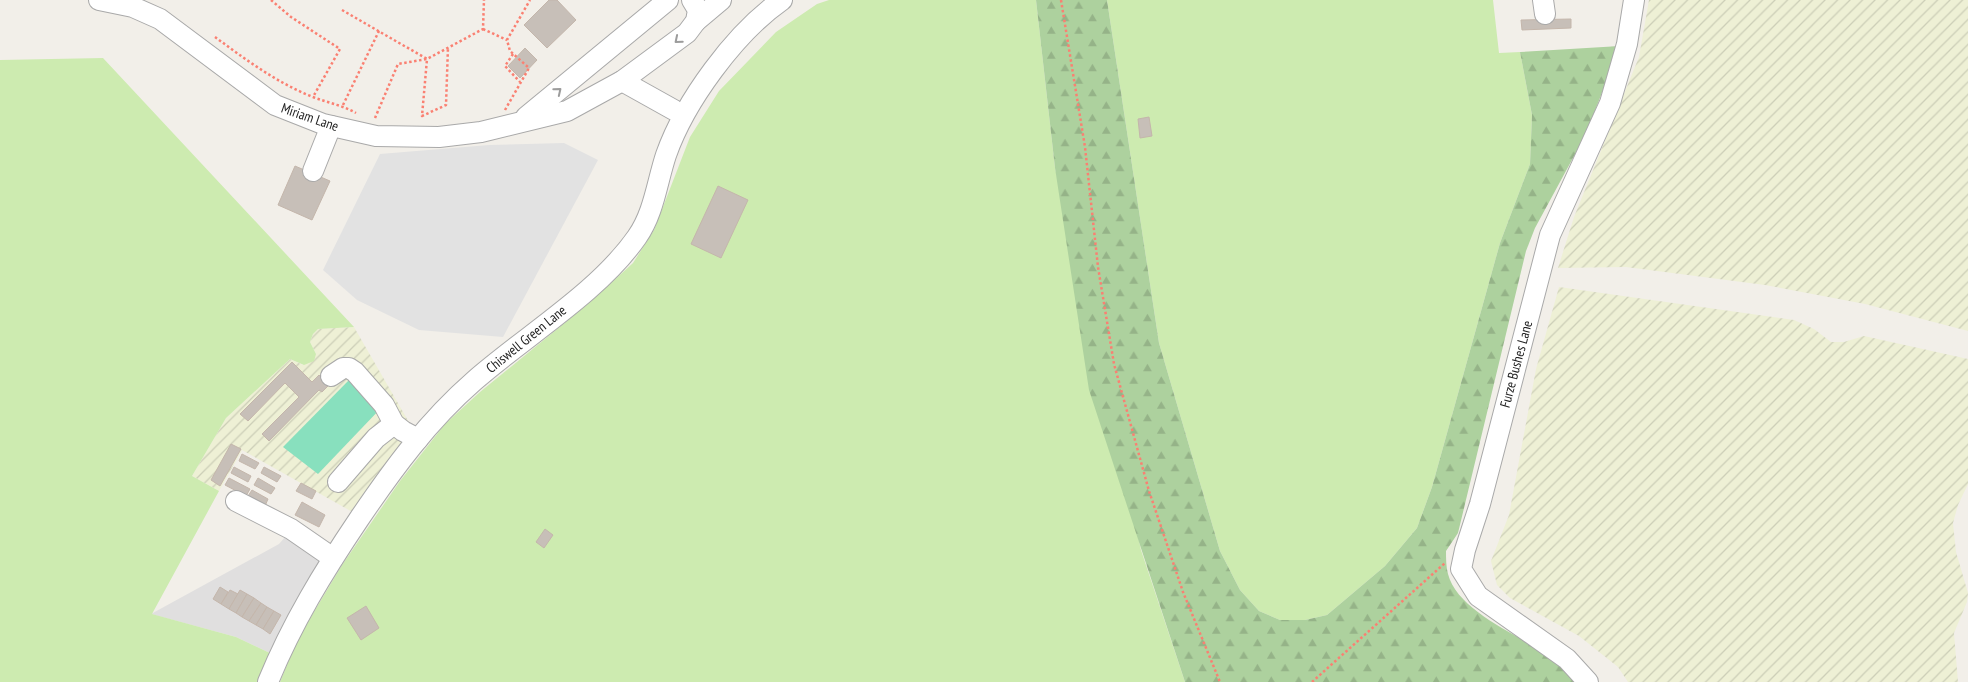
<svg xmlns="http://www.w3.org/2000/svg" width="1968" height="682" viewBox="0 0 1968 682" font-family="'PT Sans Narrow',sans-serif">
  <style>
    .residential { fill: #e0dfdf }
    .farmland { fill: url(#farmland-furrows) }
    .grass { fill: #cdebb0 }
    .forest { fill: url(#forest-firs) }
    .pitch { fill: #88e0be }
    .parking { fill: #e2e2e2 }
    .building { fill: #c7bfb8; stroke: #c4b6ab }
    .lines { fill: none; stroke-linecap: round; stroke-linejoin: round }
    .minor-casing { stroke: #a9a9a9; stroke-width: 22 }
    .path { stroke: #fa8072; stroke-width: 2.5; stroke-dasharray: 2.5 2.5; stroke-linecap: butt }
    .minor { stroke: #fff; stroke-width: 20 }
    .oneway { stroke: #9c9c9c }
    .labels { text-anchor: middle; stroke-width: 5; stroke-linejoin: round; paint-order: stroke }
    .street-label { font-size: 14px; fill: #222; stroke: #fff }
  </style>
  <defs>
    <pattern id="farmland-furrows" width="10" height="10" patternUnits="userSpaceOnUse" patternTransform="scale(1.25)"><rect width="10" height="10" fill="#eef0d5"/><path d="M-1 1l2-2M0 10L10 0M9 11l2-2" fill="none" stroke="#ccceb7"/></pattern>
    <pattern id="forest-firs" width="22" height="20" patternUnits="userSpaceOnUse" patternTransform="scale(1.25)"><rect width="22" height="20" fill="#add19e"/><path d="M5 1l3.5 6h-7zM16 11l3.5 6h-7z" fill="#95b388"/></pattern>
  </defs>
  <rect width="100%" height="100%" fill="#f2efe9"/>
  <polygon class="residential" points="286,536 326,559 272,654 236,637 151,614 279,544"/>
  <g class="farmland">
    <polygon points="1649,0 1968,0 1968,331 1865,304 1765,285 1626,267 1558,268 1574,217 1639,57"/>
    <polygon points="1559,287 1794,320 1814,329 1831,342 1844,342 1864,336 1968,359 1968,484 1958,505 1953,523 1956,552 1968,593 1967,602 1954,633 1958,682 1628,682 1618,667 1579,636 1510,598 1497,585 1491,561 1509,515 1536,369"/>
    <polygon points="354,327 414,431 356,514 242,450 219,491 192,476 226,418 290,359 303,365 316,354 310,342 313,334 318,329"/>
  </g>
  <g class="grass">
    <polygon points="829,0 1036,0 1055,168 1141,550 1185,682 280,682 297,640 342,565 400,481 445,424 480,392 589,303 633,263 654,230 690,137 719,91 776,32 817,4"/>
    <polygon points="1107,0 1493,0 1499,53 1520,52 1532,115 1530,164 1500,243 1432,487 1417,528 1385,566 1327,615 1305,620 1280,620 1259,611 1240,590 1220,551 1159,343"/>
    <polygon points="103,58 354,327 318,329 313,334 310,342 316,354 314,361 304,365 290,359 226,418 192,476 219,491 152,614 236,637 272,654 258,682 0,682 0,60"/>
  </g>
  <path class="forest" d="M1036,0h71l52,343 61,208 20,39 19,21 21,9h25l22,-5 58,-49 32,-38 15,-41 68,-244 30,-79 2,-49 -12,-63 100,-6 -34,88 -51,94 -9,23 -68,282 -12,18c0,7 0,16 2,23 9,36 69,61 98,79 11,8 21,20 32,29h-393l-96,-292 -34,-222z"/>
  <polygon class="pitch" points="351,378 381,408 318,474 283,447"/>
  <polygon class="parking" points="564,143 598,160 503,337 419,330 357,300 323,270 380,154 489,145"/>
  <g class="building">
    <polygon points="549,0 557,0 576,20 547,48 524,25"/>
    <polygon points="1571,19 1571,28 1522,30 1521,20"/>
    <polygon points="525,48 537,60 520,78 508,66"/>
    <polygon points="1149,117 1152,136 1140,138 1138,119"/>
    <polygon points="295,166 330,181 312,220 278,205"/>
    <polygon points="718,186 748,200 721,258 691,244"/>
    <polygon points="292,362 312,382 319,375 329,385 322,392 319,390 269,441 262,434 299,397 285,383 248,421 240,414"/>
    <polygon points="231,444 241,449 220,486 211,480"/>
    <polygon points="242,454 259,463 255,469 239,461"/>
    <polygon points="234,467 251,476 248,482 231,473"/>
    <polygon points="264,467 281,476 277,482 261,473"/>
    <polygon points="229,478 250,489 246,496 225,485"/>
    <polygon points="258,478 275,488 271,494 254,485"/>
    <polygon points="301,483 316,491 312,499 296,491"/>
    <polygon points="252,490 268,499 265,506 248,496"/>
    <polygon points="302,502 325,515 319,527 295,515"/>
    <polygon points="545,529 553,535 544,548 536,542"/>
    <polygon points="220,587 228,592 221,604 213,599"/>
    <polygon points="230,590 238,594 229,609 221,604"/>
    <polygon points="240,590 247,594 236,613 229,609"/>
    <polygon points="247,594 254,598 242,617 236,613"/>
    <polygon points="254,598 261,603 249,621 242,617"/>
    <polygon points="261,603 267,607 256,625 249,621"/>
    <polygon points="366,606 379,628 361,640 347,618"/>
    <polygon points="267,607 274,611 263,629 256,625"/>
    <polygon points="274,611 281,615 270,634 263,629"/>
  </g>
  <g class="lines">
    <defs>
      <g id="minor">
        <polyline points="99,0 133,7 160,19 275,105 323,124 376,136 439,137 481,132 567,111 622,81 687,33 696,21 698,10 692,0"/>
        <polyline points="1543,0 1545,14"/>
        <polyline points="696,21 721,0"/>
        <polyline points="622,81 674,110"/>
        <polyline points="526,117 668,0"/>
        <polyline points="313,171 331,126"/>
        <polyline points="331,376 343,368 349,368 355,372 384,405 394,424 403,431 418,439"/>
        <polyline points="338,482 376,438 394,424"/>
        <polyline points="236,501 291,529 333,558"/>
        <path d="M268,682c24,-59 56,-111 91,-163 34,-50 69,-98 115,-138 51,-45 124,-88 163,-144 17,-24 20,-55 29,-82 19,-54 69,-122 116,-155"/>
        <polyline points="1588,682 1567,659 1478,596 1461,569 1465,550 1480,504 1550,235 1610,103 1627,44 1634,0"/>
      </g>
    </defs>
    <use href="#minor" class="minor-casing"/>
    <g class="path">
      <polyline points="271,0 291,17 340,49 313,97"/>
      <polyline points="1061,0 1085,147 1098,267 1114,364 1149,491 1183,592 1220,682"/>
      <polyline points="342,10 427,59 422,116 446,105 448,47"/>
      <polyline points="483,29 507,40"/>
      <path d="M215,37c30,22 62,46 98,60 15,6 29,8 43,16"/>
      <polyline points="513,54 505,66 520,82"/>
      <polyline points="343,105 379,31"/>
      <polyline points="505,110 529,68 510,51 507,40 530,0"/>
      <polyline points="375,118 398,64 427,59 483,29 484,0"/>
      <polyline points="1312,682 1445,563"/>
    </g>
    <use href="#minor" class="minor"/>
  </g>
  <defs><path id="oneway-chevron" d="M-2-3.5L2.5 0L-2 3.5" fill="none" stroke-width="1.6" stroke-linecap="round" stroke-linejoin="round" transform="scale(1.25)"/></defs>
  <g class="oneway">
    <use href="#oneway-chevron" transform="translate(678 40) rotate(140)"/>
    <use href="#oneway-chevron" transform="translate(558 91) rotate(-39)"/>
  </g>
  <g class="labels">
    <g class="street-label">
      <text transform="translate(310 117) rotate(19)" y="5">Miriam Lane</text>
      <text transform="translate(526 339) rotate(-39)" y="5">Chiswell Green Lane</text>
      <text transform="translate(1516 364) rotate(-75)" y="5">Furze Bushes Lane</text>
    </g>
  </g>
</svg>
